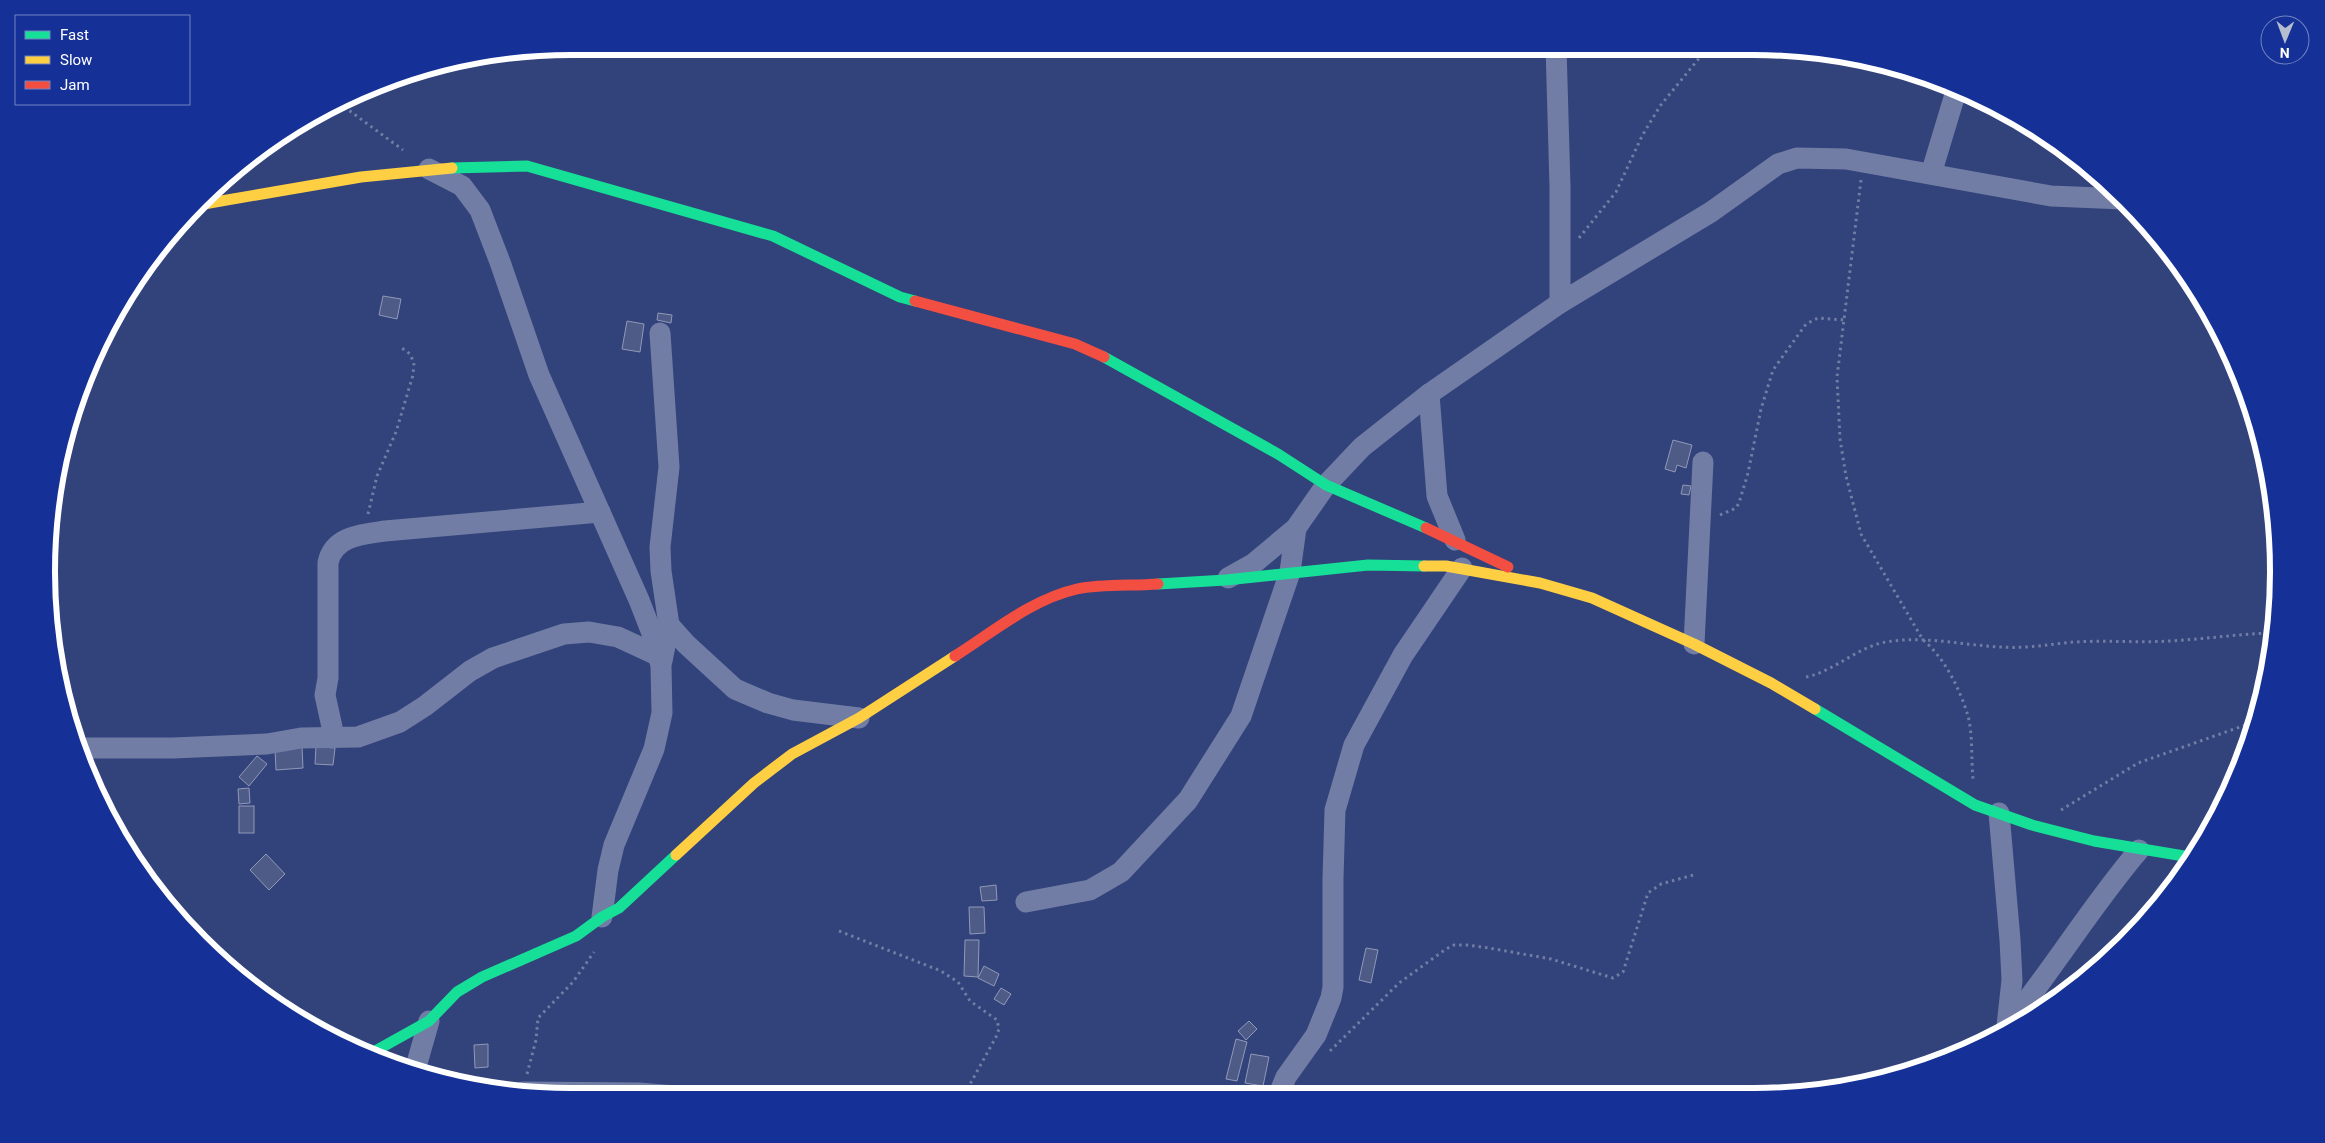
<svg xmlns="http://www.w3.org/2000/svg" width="2325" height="1143" viewBox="0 0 2325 1143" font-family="Roboto,sans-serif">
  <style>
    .building { fill: #4e5b87; stroke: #9199b9 }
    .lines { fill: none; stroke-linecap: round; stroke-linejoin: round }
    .path { stroke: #717da5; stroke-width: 3; stroke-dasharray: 2.5 4; stroke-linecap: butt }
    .street { stroke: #717da5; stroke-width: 21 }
    .fast { stroke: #16e098; stroke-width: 11 }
    .slow { stroke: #ffcf43; stroke-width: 11 }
    .jam { stroke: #f24e42; stroke-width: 11 }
    .rim { fill: none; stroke: #fff; stroke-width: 6 }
  </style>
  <rect width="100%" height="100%" fill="#32427a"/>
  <g class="building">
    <polygon points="383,296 401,299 397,319 379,315"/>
    <polygon points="658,313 672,315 671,323 657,320"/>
    <polygon points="627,321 644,324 640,352 622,349"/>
    <polygon points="1673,440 1692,445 1686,468 1677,465 1675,472 1665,469"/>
    <polygon points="1683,485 1691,486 1689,495 1681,494"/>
    <polygon points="316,746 335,748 333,765 315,764"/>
    <polygon points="302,747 303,768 276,770 275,749"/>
    <polygon points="257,756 267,764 249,786 239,777"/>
    <polygon points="249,788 250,803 239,804 238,789"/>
    <rect x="239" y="806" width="15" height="27"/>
    <polygon points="266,854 285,874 269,890 250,870"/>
    <polygon points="996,885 997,900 982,901 980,887"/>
    <polygon points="969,907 984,907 985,933 970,934"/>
    <polygon points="965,940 979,940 978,977 964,976"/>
    <polygon points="1366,948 1378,950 1371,983 1359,980"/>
    <polygon points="984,966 999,974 994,986 978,978"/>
    <polygon points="1001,988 1011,994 1004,1005 994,999"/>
    <polygon points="1249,1021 1257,1029 1246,1040 1238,1031"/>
    <polygon points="1236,1039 1247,1042 1237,1081 1226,1079"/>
    <polygon points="488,1044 488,1067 475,1068 474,1045"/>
    <polygon points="1251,1054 1269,1057 1263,1086 1245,1083"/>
    <polygon points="1247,1088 1263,1090 1262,1094 1246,1094"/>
    <polygon points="1222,1090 1234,1090 1234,1094 1221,1094"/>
  </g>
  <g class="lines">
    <g class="path">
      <polyline points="339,103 403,150"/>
      <path d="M1861,180l-24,197 3,62 6,37 15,58 62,106c21,17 37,49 45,76 5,19 3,43 5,63"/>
      <polyline points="1579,238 1616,192 1642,136 1660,106 1705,51"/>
      <polyline points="368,514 377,476 396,432 413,375 414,363 410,354 399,346"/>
      <polyline points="1720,515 1736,508 1739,503 1748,473 1761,409 1773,370 1806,324 1818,318 1845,320"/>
      <path d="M1806,677c29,-6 51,-30 80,-35 46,-8 93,8 140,5 17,-1 33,-4 49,-5 32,-2 64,1 95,-1 35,-2 68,-7 103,-8"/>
      <polyline points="2061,810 2138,763 2254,722"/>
      <polyline points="839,931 941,971 958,982 970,1001 997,1020 999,1029 996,1037 964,1095"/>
      <polyline points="1330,1051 1399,983 1446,949 1454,945 1467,945 1489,948 1551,959 1613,978 1623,972 1648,893 1661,884 1697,874"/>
      <polyline points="527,1074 536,1040 538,1018 573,982 594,952"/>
    </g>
    <g class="street">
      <polyline points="1556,46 1560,187 1560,303"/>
      <polyline points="429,169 462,186 480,210 500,262 539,375 639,600 655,641 661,666 662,713 654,749 614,845 608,870 602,917"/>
      <polyline points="1931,174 1957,88"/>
      <polyline points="660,333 669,467 660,547 661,571 669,625 662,661"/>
      <polyline points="1429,394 1437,496 1455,540"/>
      <polyline points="1228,578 1253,564 1296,528 1326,485 1362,447 1429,394 1560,303 1711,212 1778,164 1797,158 1846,159 2051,196 2123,199"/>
      <polyline points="669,625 686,644 735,689 768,703 793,710 859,718"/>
      <polyline points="1694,644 1703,462"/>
      <path d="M331,738l1,-11 -7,-32 3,-17v-115c5,-27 35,-29 57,-32l215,-19"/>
      <polyline points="77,748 173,748 267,744 301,738 358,737 400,722 425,706 470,671 493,658 564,634 589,632 618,637 659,656"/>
      <polyline points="1999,813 2010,940 2012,980 2007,1026"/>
      <polyline points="1026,902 1090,890 1121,872 1188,800 1241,716 1290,572 1296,528"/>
      <path d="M2008,1025c46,-57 84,-120 131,-175"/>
      <polyline points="415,1070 429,1021"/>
      <polyline points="523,1092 639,1093 675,1096"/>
      <polyline points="1279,1094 1286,1077 1316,1035 1331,998 1333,987 1333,879 1335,810 1354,745 1403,655 1462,568"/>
    </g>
    <g class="fast">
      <polyline points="452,168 527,166 773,236 900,297 915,301"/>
      <polyline points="1104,357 1278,454 1326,485 1426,528"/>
      <polyline points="1158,584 1226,580 1368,565 1424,566"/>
      <polyline points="1815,709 1975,805 2032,825 2094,841 2190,857"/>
      <polyline points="368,1055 429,1021 457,992 482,977 576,936 602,917 619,908 676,855"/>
    </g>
    <g class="slow">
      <polyline points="198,205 361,177 452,168"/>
      <polyline points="1424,566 1446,566 1540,583 1592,598 1694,644 1771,683 1815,709"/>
      <polyline points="676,855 754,783 792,754 859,718 955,656"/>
    </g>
    <g class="jam">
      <polyline points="915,301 1075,344 1104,357"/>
      <polyline points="1426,528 1508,567"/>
      <path d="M955,656c38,-24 77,-57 122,-67 25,-5 54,-3 81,-5"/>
    </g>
  </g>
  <path d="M0 0H2325V1143H0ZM571 55H1754A516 516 0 0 1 2270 571V572A516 516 0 0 1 1754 1088H571A516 516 0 0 1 55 572V571A516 516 0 0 1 571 55Z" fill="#153197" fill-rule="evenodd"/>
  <path class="rim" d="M571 55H1754A516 516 0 0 1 2270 571V572A516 516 0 0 1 1754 1088H571A516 516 0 0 1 55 572V571A516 516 0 0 1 571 55Z"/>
  <rect x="15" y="15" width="175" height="90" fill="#153197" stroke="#7383c1"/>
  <rect x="25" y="31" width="25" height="8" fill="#16e098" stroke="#7383c1"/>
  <text x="60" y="40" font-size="15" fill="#ffffff">Fast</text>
  <rect x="25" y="56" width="25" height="8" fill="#ffcf43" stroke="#7383c1"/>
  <text x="60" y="65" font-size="15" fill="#ffffff">Slow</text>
  <rect x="25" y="81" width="25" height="8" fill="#f24e42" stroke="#7383c1"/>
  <text x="60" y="90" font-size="15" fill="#ffffff">Jam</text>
  <g transform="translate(2285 40) rotate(181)"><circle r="24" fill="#153197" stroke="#7383c1"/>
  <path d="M0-4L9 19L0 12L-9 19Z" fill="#b7bdd0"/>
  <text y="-8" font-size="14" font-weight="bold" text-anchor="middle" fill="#ffffff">N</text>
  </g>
</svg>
